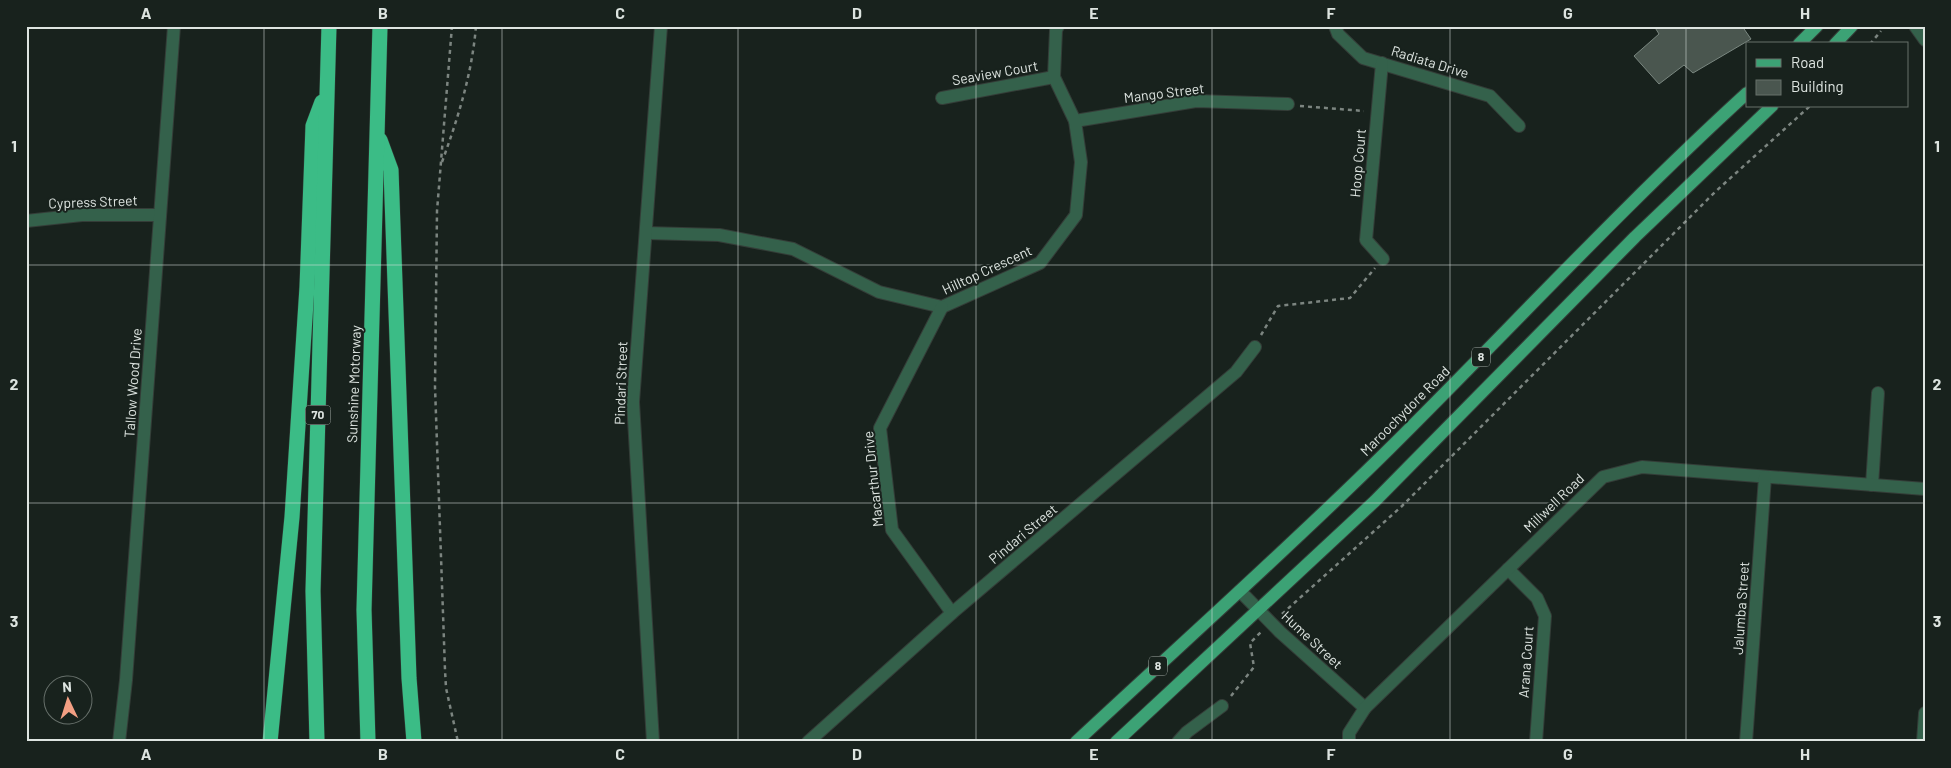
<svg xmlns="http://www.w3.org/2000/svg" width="1951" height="768" viewBox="0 0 1951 768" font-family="Barlow,sans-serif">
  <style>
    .building { fill: #4a564f; stroke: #7a8780 }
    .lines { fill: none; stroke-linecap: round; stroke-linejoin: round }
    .minor-casing { stroke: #343d38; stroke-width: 14 }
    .major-casing { stroke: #343d38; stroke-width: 14 }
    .highway-casing { stroke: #343d38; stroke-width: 16 }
    .path { stroke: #7c8580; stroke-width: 2.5; stroke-dasharray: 4 4; stroke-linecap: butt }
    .minor { stroke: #34614b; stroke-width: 12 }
    .major { stroke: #3ca275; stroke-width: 12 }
    .highway { stroke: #3bbc86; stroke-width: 15 }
    .grid { fill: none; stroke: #dde4e0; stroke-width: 1; stroke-opacity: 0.55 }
    .labels { text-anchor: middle; stroke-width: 4; stroke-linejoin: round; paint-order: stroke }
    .shield { fill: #18221d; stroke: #a2aaa6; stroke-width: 1 }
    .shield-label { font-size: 12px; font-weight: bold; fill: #dde4e0 }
    .street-label { font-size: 14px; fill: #dde4e0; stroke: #18221d }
    .neatline { fill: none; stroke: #dde4e0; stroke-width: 2 }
    .grid-label { font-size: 16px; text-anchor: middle; font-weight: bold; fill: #dde4e0 }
  </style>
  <rect width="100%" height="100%" fill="#18221d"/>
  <polygon class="building" points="1654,26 1742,26 1751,39 1693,73 1684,65 1659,84 1634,56 1659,34"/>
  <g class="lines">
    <defs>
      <g id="minor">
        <polyline points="1335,26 1338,34 1363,58 1490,96 1519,126"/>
        <polyline points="1915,26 1925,40"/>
        <polyline points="1382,63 1366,240 1383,259"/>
        <polyline points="942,98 1054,77"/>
        <polyline points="1075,121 1196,101 1288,104"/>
        <polyline points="26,221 82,215 160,215"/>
        <polyline points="646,233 719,235 793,249 879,292 942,307 1040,263 1076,215 1081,162 1075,121 1054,77 1056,30 1058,26"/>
        <polyline points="942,307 880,428 892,530 952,613"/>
        <polyline points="1872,485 1878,393"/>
        <polyline points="1508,569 1537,598 1545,616 1536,742"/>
        <polyline points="1240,591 1280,632 1365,708"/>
        <polyline points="119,742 126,680 174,26"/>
        <polyline points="653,742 633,402 661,26"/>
        <polyline points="808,742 952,613 1236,372 1255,347"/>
        <polyline points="1178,742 1187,732 1222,706"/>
        <polyline points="1349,742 1349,733 1365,708 1603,477 1642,467 1925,489"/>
        <polyline points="1746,742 1765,477"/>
        <polyline points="1923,742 1925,713"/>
      </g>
      <g id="major">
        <polyline points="1799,44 1817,26"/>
        <polyline points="1835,44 1852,26"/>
        <path d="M1076,742c104,-97 211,-192 312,-292 120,-119 234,-243 359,-357"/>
        <polyline points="1116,742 1375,501 1635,237 1772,106"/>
      </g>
      <g id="highway">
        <polyline points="380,140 391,170 409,678 414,742"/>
        <polyline points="270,742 292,517 307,287 313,126 322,102"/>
        <polyline points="317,742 313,591 329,26"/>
        <polyline points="368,742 364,610 380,26"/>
      </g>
    </defs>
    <use href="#minor" class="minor-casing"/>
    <use href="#major" class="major-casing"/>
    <use href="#highway" class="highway-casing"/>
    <g class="path">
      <polyline points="452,26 437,211 435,387 445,670 446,688 458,742"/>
      <polyline points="1870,44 1881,31"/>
      <polyline points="1300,106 1364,111"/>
      <path d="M442,162c16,-44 30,-88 34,-136"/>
      <polyline points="1261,335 1278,306 1350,298 1375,268"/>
      <polyline points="1282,614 1402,506 1715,192 1810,106"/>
      <polyline points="1231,696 1254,667 1250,643 1261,632"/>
    </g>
    <use href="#minor" class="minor"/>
    <use href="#major" class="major"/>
    <use href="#highway" class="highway"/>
  </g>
  <path class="grid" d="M264,26v716M502,26v716M738,26v716M976,26v716M1212,26v716M1450,26v716M1686,26v716M26,265h1899M26,503h1899"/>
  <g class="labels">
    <g class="shield">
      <rect x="1472" y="347.5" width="18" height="19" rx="4"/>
      <rect x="305.5" y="405.5" width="25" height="19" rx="4"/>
      <rect x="1149" y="656.5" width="18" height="19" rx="4"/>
    </g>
    <g class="shield-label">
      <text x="1481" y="361">8</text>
      <text x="318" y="419">70</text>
      <text x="1158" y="670">8</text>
    </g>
    <g class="street-label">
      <text transform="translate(1430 62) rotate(17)" y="5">Radiata Drive</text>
      <text transform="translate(995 73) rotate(-10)" y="5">Seaview Court</text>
      <text transform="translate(1164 93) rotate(-7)" y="5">Mango Street</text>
      <text transform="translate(1358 163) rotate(-85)" y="5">Hoop Court</text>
      <text transform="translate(93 202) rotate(-2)" y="5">Cypress Street</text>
      <text transform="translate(987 270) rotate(-25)" y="5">Hilltop Crescent</text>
      <text transform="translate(133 383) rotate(-86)" y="5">Tallow Wood Drive</text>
      <text transform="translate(621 383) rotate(-88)" y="5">Pindari Street</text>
      <text transform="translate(354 384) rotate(-88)" y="5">Sunshine Motorway</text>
      <text transform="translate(1405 411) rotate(-45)" y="5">Maroochydore Road</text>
      <text transform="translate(873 479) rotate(-96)" y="5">Macarthur Drive</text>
      <text transform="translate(1554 503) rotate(-44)" y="5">Millwell Road</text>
      <text transform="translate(1023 534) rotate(-40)" y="5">Pindari Street</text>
      <text transform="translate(1741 608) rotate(-86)" y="5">Jalumba Street</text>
      <text transform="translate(1312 640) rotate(43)" y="5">Hume Street</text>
      <text transform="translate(1526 662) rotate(-86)" y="5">Arana Court</text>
    </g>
  </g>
  <rect width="1951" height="768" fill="none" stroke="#18221d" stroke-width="55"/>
  <rect x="1746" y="42" width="162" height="65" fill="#18221d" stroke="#67706b"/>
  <rect x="1756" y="59" width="25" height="8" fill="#3ca275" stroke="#67706b"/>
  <text x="1791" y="68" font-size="15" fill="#dde4e0">Road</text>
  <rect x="1756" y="80" width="25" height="15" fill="#4a564f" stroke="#67706b"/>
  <text x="1791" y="92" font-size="15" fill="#dde4e0">Building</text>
  <g transform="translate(68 700) rotate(356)"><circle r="24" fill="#18221d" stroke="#67706b"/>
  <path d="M0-4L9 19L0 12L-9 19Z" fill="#f39f83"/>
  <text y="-8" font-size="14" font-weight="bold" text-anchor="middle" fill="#dde4e0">N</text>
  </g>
  <rect x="28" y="28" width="1896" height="712" class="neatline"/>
  <g class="grid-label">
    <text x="146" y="19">A</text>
    <text x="383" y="19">B</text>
    <text x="620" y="19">C</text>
    <text x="857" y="19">D</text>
    <text x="1094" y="19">E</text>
    <text x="1331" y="19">F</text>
    <text x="1568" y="19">G</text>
    <text x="1805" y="19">H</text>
    <text x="14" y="152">1</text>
    <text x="1937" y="152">1</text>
    <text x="14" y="390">2</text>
    <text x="1937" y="390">2</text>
    <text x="14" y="627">3</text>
    <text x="1937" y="627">3</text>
    <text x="146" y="760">A</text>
    <text x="383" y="760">B</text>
    <text x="620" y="760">C</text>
    <text x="857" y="760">D</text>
    <text x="1094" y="760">E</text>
    <text x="1331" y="760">F</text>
    <text x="1568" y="760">G</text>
    <text x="1805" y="760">H</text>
  </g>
</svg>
